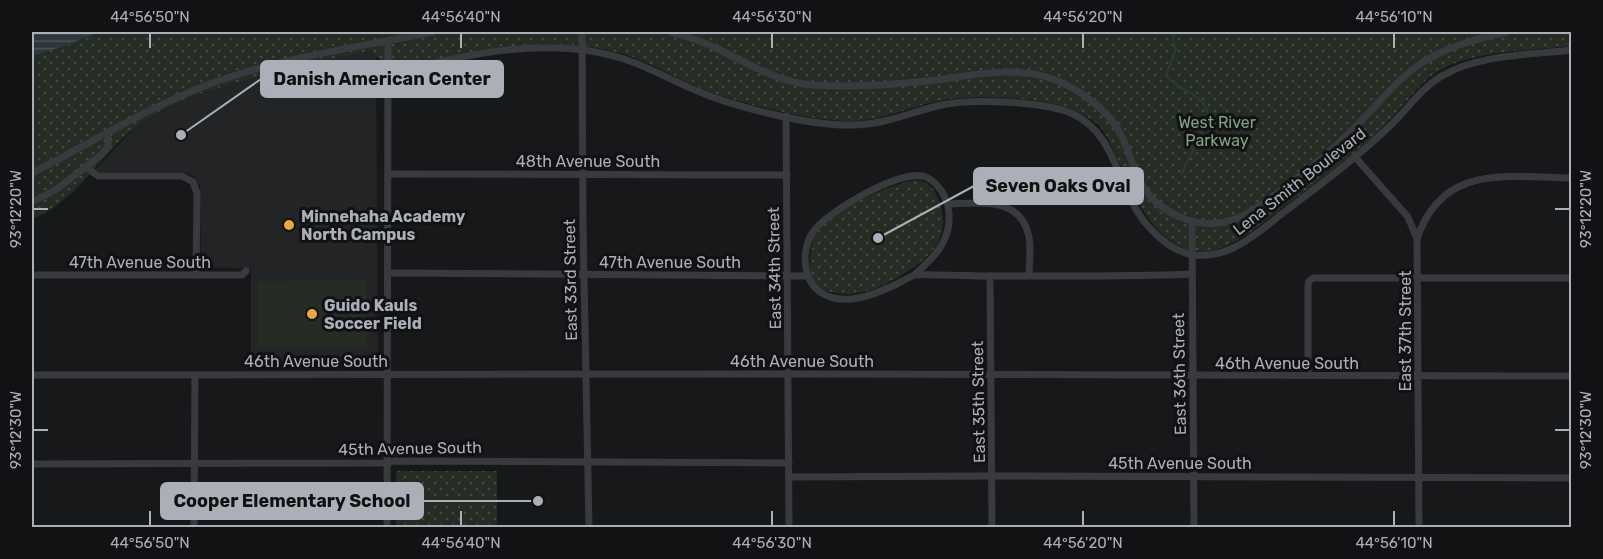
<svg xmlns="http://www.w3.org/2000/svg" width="1603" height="559" viewBox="0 0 1603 559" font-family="Rubik,sans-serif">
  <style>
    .built { fill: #232426 }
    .park { fill: url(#park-dots) }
    .pitch { fill: #242c24 }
    .water { fill: url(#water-rules) }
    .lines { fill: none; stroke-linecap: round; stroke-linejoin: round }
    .stream { stroke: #2e373d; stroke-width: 2 }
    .minor { stroke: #393a3e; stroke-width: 7 }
    .ticks { fill: none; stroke: #aaafb8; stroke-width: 2 }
    .poi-dot { fill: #e7a941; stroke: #121214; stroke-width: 2 }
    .labels { text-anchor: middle; stroke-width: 6; stroke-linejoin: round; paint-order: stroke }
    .park-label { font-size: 16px; fill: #83a283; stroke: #121214 }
    .street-label { font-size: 16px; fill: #aaafb8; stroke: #121214 }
    .poi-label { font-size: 16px; font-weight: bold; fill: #aaafb8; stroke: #121214; text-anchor: start }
    .leader { fill: none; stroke: #aaafb8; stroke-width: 2 }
    .callout-dot { fill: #aaafb8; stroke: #121214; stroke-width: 2 }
    .callout { fill: #aaafb8; stroke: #aaafb8; stroke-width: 2 }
    .callout-label { font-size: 18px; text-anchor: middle; font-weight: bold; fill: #111 }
    .neatline { fill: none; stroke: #aaafb8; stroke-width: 2 }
    .ticks-label { font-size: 15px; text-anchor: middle; fill: #aaafb8 }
  </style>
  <defs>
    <pattern id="park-dots" width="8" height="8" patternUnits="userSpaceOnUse" patternTransform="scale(1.5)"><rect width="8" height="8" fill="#242c24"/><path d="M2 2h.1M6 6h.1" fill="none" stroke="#414842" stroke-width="1.8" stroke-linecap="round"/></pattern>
    <pattern id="water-rules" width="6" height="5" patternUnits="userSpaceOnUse" patternTransform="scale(1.5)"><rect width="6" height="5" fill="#2e373d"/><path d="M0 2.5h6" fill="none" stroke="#4a5157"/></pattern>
  </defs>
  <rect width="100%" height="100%" fill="#171819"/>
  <polygon class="built" points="371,50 376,55 378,365 251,363 251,269 201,267 200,186 193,176 185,172 98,172 95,170 134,128 155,113 185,98 208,90 316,60"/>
  <g class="park">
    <path d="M99,32h1472v14c-41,5 -95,4 -131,24 -22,13 -34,34 -52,52 -33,33 -73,62 -110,89 -16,12 -31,26 -50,34 -8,4 -17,6 -26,6 -12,0 -21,-3 -31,-10 -29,-21 -39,-53 -54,-83 -5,-10 -9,-21 -16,-30 -7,-8 -18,-14 -28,-18 -29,-13 -102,-16 -133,-9 -33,6 -56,20 -92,20 -42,-1 -111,-18 -150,-34 -25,-10 -48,-25 -74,-33 -76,-21 -158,-4 -232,17l-22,-20c-40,7 -80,16 -120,28 -40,11 -79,21 -113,47 -37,28 -60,76 -105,93v-163l33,-10z"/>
    <path d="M915,180c12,1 18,6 23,18 14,37 -3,56 -33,75 -12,8 -27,16 -42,19 -27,6 -57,0 -53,-35 1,-8 2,-19 8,-26 25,-26 63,-43 97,-51z"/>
    <rect x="396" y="471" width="101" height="56"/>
  </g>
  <polygon class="pitch" points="367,280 367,347 257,347 257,281"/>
  <polygon class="water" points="32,32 99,32 65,46 32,56"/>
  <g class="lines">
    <path class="stream" d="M1174,32l-1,9 3,8 -10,26c10,16 43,19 42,43l-27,57"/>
    <g class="minor">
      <polyline points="582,32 583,226 589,528"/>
      <path d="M671,32c18,5 35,11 51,19 30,15 57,31 91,34 38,3 76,0 114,-4 42,-4 89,-18 131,0 21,9 40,23 55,41 13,17 17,38 26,58 18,34 60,52 96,39 13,-4 24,-13 34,-20 34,-24 66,-50 94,-80 17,-17 33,-38 53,-52 26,-19 59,-28 91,-35"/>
      <path d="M389,75c74,-21 163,-41 238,-15 24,8 45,21 68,30 39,17 115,36 157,35 31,0 57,-12 85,-19 31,-8 105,-5 134,7 41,18 45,63 66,98 8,13 19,25 32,34 8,5 16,9 25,10 13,1 27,-1 39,-7 18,-8 34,-23 50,-35 37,-28 75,-56 109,-89 16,-16 29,-35 48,-47 38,-23 89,-22 132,-27"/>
      <polyline points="786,116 789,528"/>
      <polyline points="1355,157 1408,217 1417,239 1419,528"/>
      <polyline points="86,167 98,176 182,176 193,182 197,193 196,275"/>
      <path d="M32,173c57,-29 115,-65 175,-88 72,-27 150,-38 226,-53"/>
      <polyline points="389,174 787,175"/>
      <polyline points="32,202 57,189 102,154 107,148 109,140 106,135"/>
      <path d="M948,204c29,-1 70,-8 80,29 4,13 1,29 1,42"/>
      <polyline points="1192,221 1194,528"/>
      <path d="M1417,239c25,-76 91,-62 155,-61"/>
      <polyline points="388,273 807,276"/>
      <polyline points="32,275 242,275 246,271"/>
      <path d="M914,275c22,-19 40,-37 34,-69 -3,-12 -12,-26 -25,-30 -24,-6 -97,36 -110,56 -12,18 -11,49 9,61 22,14 51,2 73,-8 6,-3 14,-8 20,-10 8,-1 16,0 23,0 18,0 36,1 54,1 67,0 134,1 200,-2"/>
      <polyline points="990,276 992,528"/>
      <polyline points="32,375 788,374 1572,376"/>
      <polyline points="1308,375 1308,286 1309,281 1313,278 1572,278"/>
      <polyline points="32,464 387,463 394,461 789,463"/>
      <polyline points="789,477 992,476 1572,478"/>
      <polyline points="194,528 195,375"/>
      <polyline points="387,528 388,41"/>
    </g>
  </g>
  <path class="ticks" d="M150,33v15M461,33v15M772,33v15M1083,33v15M1394,33v15M33,209h15M1555,209h15M33,430h15M1555,430h15M150,511v15M461,511v15M772,511v15M1083,511v15M1394,511v15"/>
  <g class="poi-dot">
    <circle cx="289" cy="225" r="6"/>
    <circle cx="312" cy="314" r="6"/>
  </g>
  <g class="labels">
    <g class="park-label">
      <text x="1217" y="128">West River<tspan x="1217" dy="18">Parkway</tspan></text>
    </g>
    <g class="street-label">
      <text x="588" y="167">48th Avenue South</text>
      <text transform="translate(1299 181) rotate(-38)" y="6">Lena Smith Boulevard</text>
      <text x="140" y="268">47th Avenue South</text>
      <text x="670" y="268">47th Avenue South</text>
      <text transform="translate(774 268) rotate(-91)" y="6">East 34th Street</text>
      <text transform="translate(570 280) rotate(-91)" y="6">East 33rd Street</text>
      <text transform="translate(1405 331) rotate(-90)" y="6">East 37th Street</text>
      <text x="316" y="367">46th Avenue South</text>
      <text x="802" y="367">46th Avenue South</text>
      <text x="1287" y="369">46th Avenue South</text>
      <text transform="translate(1179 374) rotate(-91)" y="6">East 36th Street</text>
      <text transform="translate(978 402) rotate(-91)" y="6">East 35th Street</text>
      <text transform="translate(410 448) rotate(-1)" y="6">45th Avenue South</text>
      <text x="1180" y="469">45th Avenue South</text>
    </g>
    <g class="poi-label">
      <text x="301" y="222">Minnehaha Academy<tspan x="301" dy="18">North Campus</tspan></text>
      <text x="324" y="311">Guido Kauls<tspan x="324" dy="18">Soccer Field</tspan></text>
    </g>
  </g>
  <path class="leader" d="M181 135L261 79M878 238L974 186M538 501L423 501"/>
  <g class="callout-dot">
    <circle cx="181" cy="135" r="6"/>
    <circle cx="878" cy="238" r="6"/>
    <circle cx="538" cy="501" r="6"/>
  </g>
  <g class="callout">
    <rect x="261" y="61" width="242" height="36" rx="6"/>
    <rect x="974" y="168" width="169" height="36" rx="6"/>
    <rect x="161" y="483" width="262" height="36" rx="6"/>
  </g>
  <g class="callout-label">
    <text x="382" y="85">Danish American Center</text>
    <text x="1058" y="192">Seven Oaks Oval</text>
    <text x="292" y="507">Cooper Elementary School</text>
  </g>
  <rect width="1603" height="559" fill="none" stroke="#121214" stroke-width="66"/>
  <rect x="33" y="33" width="1537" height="493" class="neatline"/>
  <g class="ticks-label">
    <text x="150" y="22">44°56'50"N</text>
    <text x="461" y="22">44°56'40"N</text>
    <text x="772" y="22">44°56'30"N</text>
    <text x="1083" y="22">44°56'20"N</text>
    <text x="1394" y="22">44°56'10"N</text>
    <text transform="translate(1586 209) rotate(-90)" y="5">93°12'20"W</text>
    <text transform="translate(16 209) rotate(-90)" y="5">93°12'20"W</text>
    <text transform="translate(1586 430) rotate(-90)" y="5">93°12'30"W</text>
    <text transform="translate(16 430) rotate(-90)" y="5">93°12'30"W</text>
    <text x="150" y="548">44°56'50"N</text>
    <text x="461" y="548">44°56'40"N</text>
    <text x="772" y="548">44°56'30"N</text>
    <text x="1083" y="548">44°56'20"N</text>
    <text x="1394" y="548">44°56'10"N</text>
  </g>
</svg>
